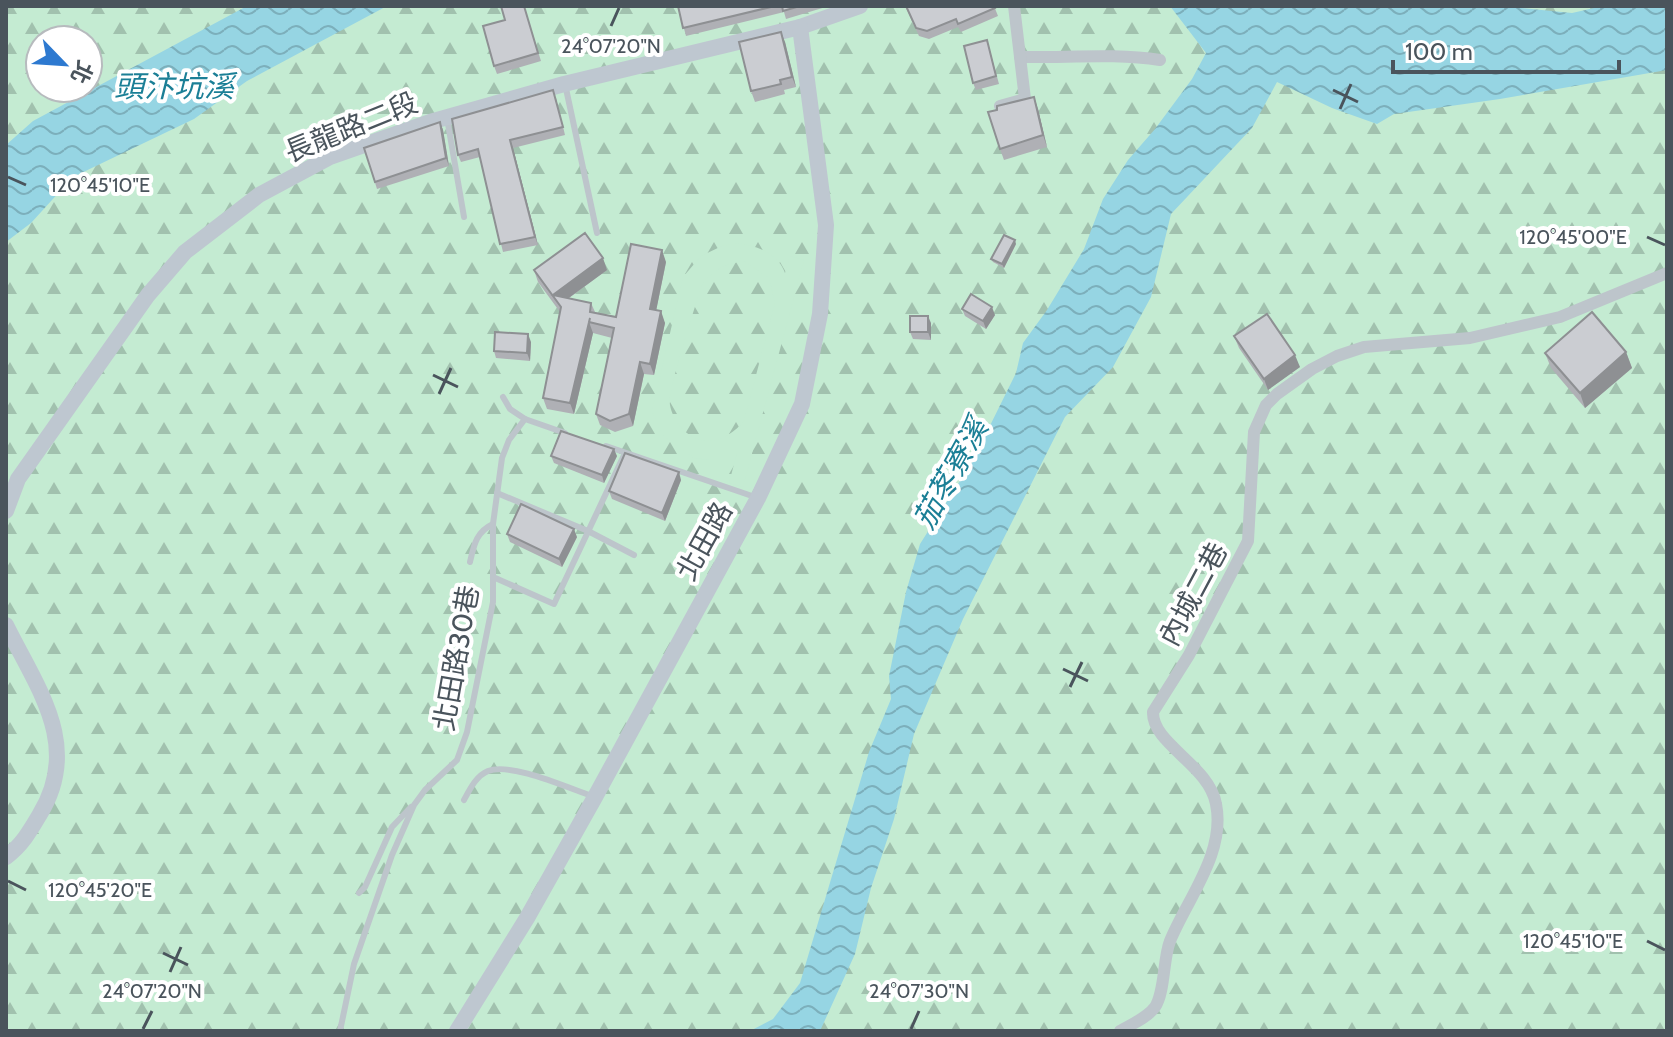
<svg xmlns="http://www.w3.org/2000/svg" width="1673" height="1037" viewBox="0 0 1673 1037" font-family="Cabin,'Noto Sans TC',sans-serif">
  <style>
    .forest { fill: url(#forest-firs); fill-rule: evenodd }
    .park { fill: #c4ebd2; fill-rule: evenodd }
    .water { fill: url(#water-waves) }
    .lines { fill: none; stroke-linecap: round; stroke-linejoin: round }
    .lane { stroke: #bdc5cb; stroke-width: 6 }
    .street { stroke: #bdc5cb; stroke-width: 12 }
    .secondary { stroke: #bec7d0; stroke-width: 16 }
    .wall { fill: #afb0b5 }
    .shaded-wall { fill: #8e9093 }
    .building { fill: #cbcdd2; stroke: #8e9093; stroke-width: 2 }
    .ticks { fill: none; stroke: #4a545c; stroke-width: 3 }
    .labels { text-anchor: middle; stroke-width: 8; stroke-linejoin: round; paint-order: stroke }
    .street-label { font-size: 28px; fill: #4a545c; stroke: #fff }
    .water-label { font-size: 30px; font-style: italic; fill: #1b7f96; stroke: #fff }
    .ticks-label { font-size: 20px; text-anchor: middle; fill: #4a545c; stroke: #fff; stroke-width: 8; stroke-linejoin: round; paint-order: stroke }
  </style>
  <defs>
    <pattern id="forest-firs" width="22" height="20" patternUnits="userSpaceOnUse" patternTransform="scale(2)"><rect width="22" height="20" fill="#c4ebd2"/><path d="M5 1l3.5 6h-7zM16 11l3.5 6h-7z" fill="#a1c1ae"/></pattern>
    <pattern id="water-waves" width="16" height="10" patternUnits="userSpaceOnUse" patternTransform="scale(2)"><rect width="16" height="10" fill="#96d5e3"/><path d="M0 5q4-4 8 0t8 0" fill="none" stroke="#7cafbb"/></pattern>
  </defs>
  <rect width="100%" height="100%" fill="#f2f0f0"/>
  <path class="forest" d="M6,6h1661v1025h-1661zM40,40h48v48h-48z"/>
  <path class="park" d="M736,243c20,2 42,10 49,30l5,-17 14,4 -61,227 -14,-4 8,-30 -28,7 -15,-2 -32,-23 -10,-24 31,-134 18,-21 21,-10zM744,261l25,17 6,25 -31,118c-10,12 -26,23 -43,19 -16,-4 -28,-19 -31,-35 -3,-13 26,-101 32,-120 11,-16 23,-21 42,-24z"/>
  <g class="water">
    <polygon points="247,6 387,6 247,81 194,119 73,177 31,223 6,242 6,145 33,121"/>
    <polygon points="1170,6 1501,6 1572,13 1603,6 1667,6 1667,70 1500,99 1394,114 1377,124 1332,108 1277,82 1252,128 1171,214 1151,297 1113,367 1065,417 963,619 914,734 894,819 871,888 855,954 820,1031 750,1031 773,1019 800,983 869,752 891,699 889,676 906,592 920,544 972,462 1016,373 1023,343 1047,310 1084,249 1103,199 1128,160 1155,129 1192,79 1206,53"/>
  </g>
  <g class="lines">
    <g class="lane">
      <polyline points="565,84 597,233"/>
      <polyline points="447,118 464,217"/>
      <polyline points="503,397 510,409 525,419"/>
      <polyline points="606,446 755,497"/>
      <polyline points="497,493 588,531 634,555"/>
      <path d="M470,562c4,-17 6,-30 23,-38"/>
      <polyline points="493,577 554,604 625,453"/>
      <path d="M464,800c6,-11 12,-24 24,-29 23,-9 80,17 104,25"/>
      <polyline points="359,893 365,887 392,827 411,807"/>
      <polyline points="340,1031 354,964 392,855 414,805 425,790 457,760 467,732 493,602 493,524 502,458 509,440 525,419 565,433"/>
    </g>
    <g class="street">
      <path d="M1020,57c46,1 94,-4 140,3"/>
      <polyline points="1000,106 1025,99 1014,6"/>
      <path d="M1120,1031c12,-7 27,-13 35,-24 10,-15 8,-48 15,-66 17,-42 56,-88 46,-137 -7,-39 -64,-60 -63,-92l36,-57 59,-114 6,-109 12,-27 11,-11 35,-25 25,-13 27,-9 106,-9 90,-21 107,-44"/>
    </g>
    <g class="secondary">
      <polyline points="6,511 18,479 148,295 185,252 259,195 330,157 430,122 564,84 800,27 860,6"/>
      <path d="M6,625c31,63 76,120 34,189 -10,17 -18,31 -34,43"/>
      <polyline points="457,1031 527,918 595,797 758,498 802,404 820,314 826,225 800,27"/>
    </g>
  </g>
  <g class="wall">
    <polygon points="524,6 541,61 497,74 494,66 505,20"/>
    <polygon points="678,6 829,6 786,19 784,12 686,36"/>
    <polygon points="905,6 994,6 998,16 961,32 958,27 929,39 919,36"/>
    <polygon points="987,40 999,84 976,90 973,83"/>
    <polygon points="785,42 796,87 784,90 785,94 755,102 751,91"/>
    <polygon points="556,98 565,135 513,148 538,245 503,252 480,157 461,162 458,155"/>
    <polygon points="1038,109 1047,147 1004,160 1000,149"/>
    <polygon points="440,122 443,130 449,166 377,189 364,148"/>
    <polygon points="1016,244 1004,268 993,262 991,259"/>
    <polygon points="666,262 656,311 665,323 654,375 644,374 633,426 615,432 600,425 596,414 612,338 593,333 574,414 547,409 543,398 560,312 538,282 534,270 607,270 569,298 591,303 595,312 616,317"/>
    <polygon points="962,309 995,315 986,329 965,316"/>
    <polygon points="931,323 931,340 913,339 910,332"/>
    <polygon points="1234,336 1300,367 1268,390 1239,348"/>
    <polygon points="531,342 530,361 496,358 494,351"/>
    <polygon points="1626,352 1632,368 1585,408 1551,368 1545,353"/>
    <polygon points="551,456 617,456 604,483 554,463"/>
    <polygon points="681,480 665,521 612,499 609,491"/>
    <polygon points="507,534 577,537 562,567 510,542"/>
  </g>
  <g class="shaded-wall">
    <polygon points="781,32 785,42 796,87 792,77"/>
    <polygon points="1034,97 1038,109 1047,147 1043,135"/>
    <polygon points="440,122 443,130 449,166 446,158"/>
    <polygon points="510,140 513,148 538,245 535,237"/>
    <polygon points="1015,240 1016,244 1004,268 1002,264"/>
    <polygon points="662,250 666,262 654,321 650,309"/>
    <polygon points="603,258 607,270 559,305 553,295"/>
    <polygon points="992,307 995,315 986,329 983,321"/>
    <polygon points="661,311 665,323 654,375 650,364"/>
    <polygon points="928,316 931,323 931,340 928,332"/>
    <polygon points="590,318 589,322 593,333 574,414 570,403"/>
    <polygon points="528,334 531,342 530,361 527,353"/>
    <polygon points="1626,352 1632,368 1585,408 1580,393"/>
    <polygon points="1295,355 1300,367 1268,390 1264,379"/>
    <polygon points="640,362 644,374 633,426 629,414"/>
    <polygon points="614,449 617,456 604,483 602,475"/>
    <polygon points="679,472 681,480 665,521 662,513"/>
    <polygon points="574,529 577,537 562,567 559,559"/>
  </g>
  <g class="building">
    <polygon points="501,6 524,6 538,53 494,66 483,26 505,20"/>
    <polygon points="678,6 775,6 683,28"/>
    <polygon points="782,6 800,6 783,11"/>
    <polygon points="906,6 994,6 995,8 958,24 956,19 927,31 916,28"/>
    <polygon points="781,32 792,77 780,80 781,84 751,91 739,42"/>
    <polygon points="987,40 996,76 973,83 964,46"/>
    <polygon points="553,90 563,127 510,140 535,237 500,244 478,149 458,155 452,119"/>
    <polygon points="1034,97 1043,135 1000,149 988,112 997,110 997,106"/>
    <polygon points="440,122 446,158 375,182 364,148"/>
    <polygon points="585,233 603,258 553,295 591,303 590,312 616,317 631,244 662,250 650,309 661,311 650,364 640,362 629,414 610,421 596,414 614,328 589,322 590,318 570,403 543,398 561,307 534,270"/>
    <polygon points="1004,235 1015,240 1002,264 991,259"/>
    <polygon points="971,294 992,307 983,321 962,309"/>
    <polygon points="1592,312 1626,352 1580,393 1545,353"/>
    <polygon points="1267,314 1295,355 1264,379 1234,336"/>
    <rect x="910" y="316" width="18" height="16"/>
    <polygon points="495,332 528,334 527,353 494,351"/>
    <polygon points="561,431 614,449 602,475 551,456"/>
    <polygon points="625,453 679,472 662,513 609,491"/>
    <polygon points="521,504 574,529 559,559 507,534"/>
  </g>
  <path class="ticks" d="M611,26l8,-18M1333,90l25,12M1340,109l11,-25M8,177l18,8M1647,237l18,8M433,375l25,12M439,394l12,-26M1063,669l25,12M1070,687l12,-25M8,881l18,9M1647,941l18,9M163,953l25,12M170,972l11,-25M143,1029l9,-18M911,1029l8,-18"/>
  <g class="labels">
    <g class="street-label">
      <text transform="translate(351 127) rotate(-22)" y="10">長龍路二段</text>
      <text transform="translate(704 541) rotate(-61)" y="10">北田路</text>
      <text transform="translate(1193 594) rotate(-62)" y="10">內城二巷</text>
      <text transform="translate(456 658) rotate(-80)" y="10">北田路30巷</text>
    </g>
    <g class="water-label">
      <text x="174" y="97">頭汴坑溪</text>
      <text transform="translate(951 474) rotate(-61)" y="10">茄苳寮溪</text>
    </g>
  </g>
  <g class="ticks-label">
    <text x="611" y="53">24°07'20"N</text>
    <text x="100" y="192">120°45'10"E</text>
    <text x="1573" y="244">120°45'00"E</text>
    <text x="100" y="897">120°45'20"E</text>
    <text x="1573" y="948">120°45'10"E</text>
    <text x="152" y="998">24°07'20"N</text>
    <text x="919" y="998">24°07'30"N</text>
  </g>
  <rect width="1673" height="1037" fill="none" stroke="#4a545c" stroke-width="16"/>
  <g transform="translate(64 64) rotate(115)"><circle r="38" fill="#ffffff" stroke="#b7bbbe" stroke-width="2"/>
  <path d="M0-6L14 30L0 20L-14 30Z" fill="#2d79d0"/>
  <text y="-12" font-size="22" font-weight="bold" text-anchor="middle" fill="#4a545c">北</text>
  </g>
  <path d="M1393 60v12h226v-12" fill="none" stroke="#4a545c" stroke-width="4"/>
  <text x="1405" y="60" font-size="24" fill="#4a545c" stroke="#ffffff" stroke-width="6" paint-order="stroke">100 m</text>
</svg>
